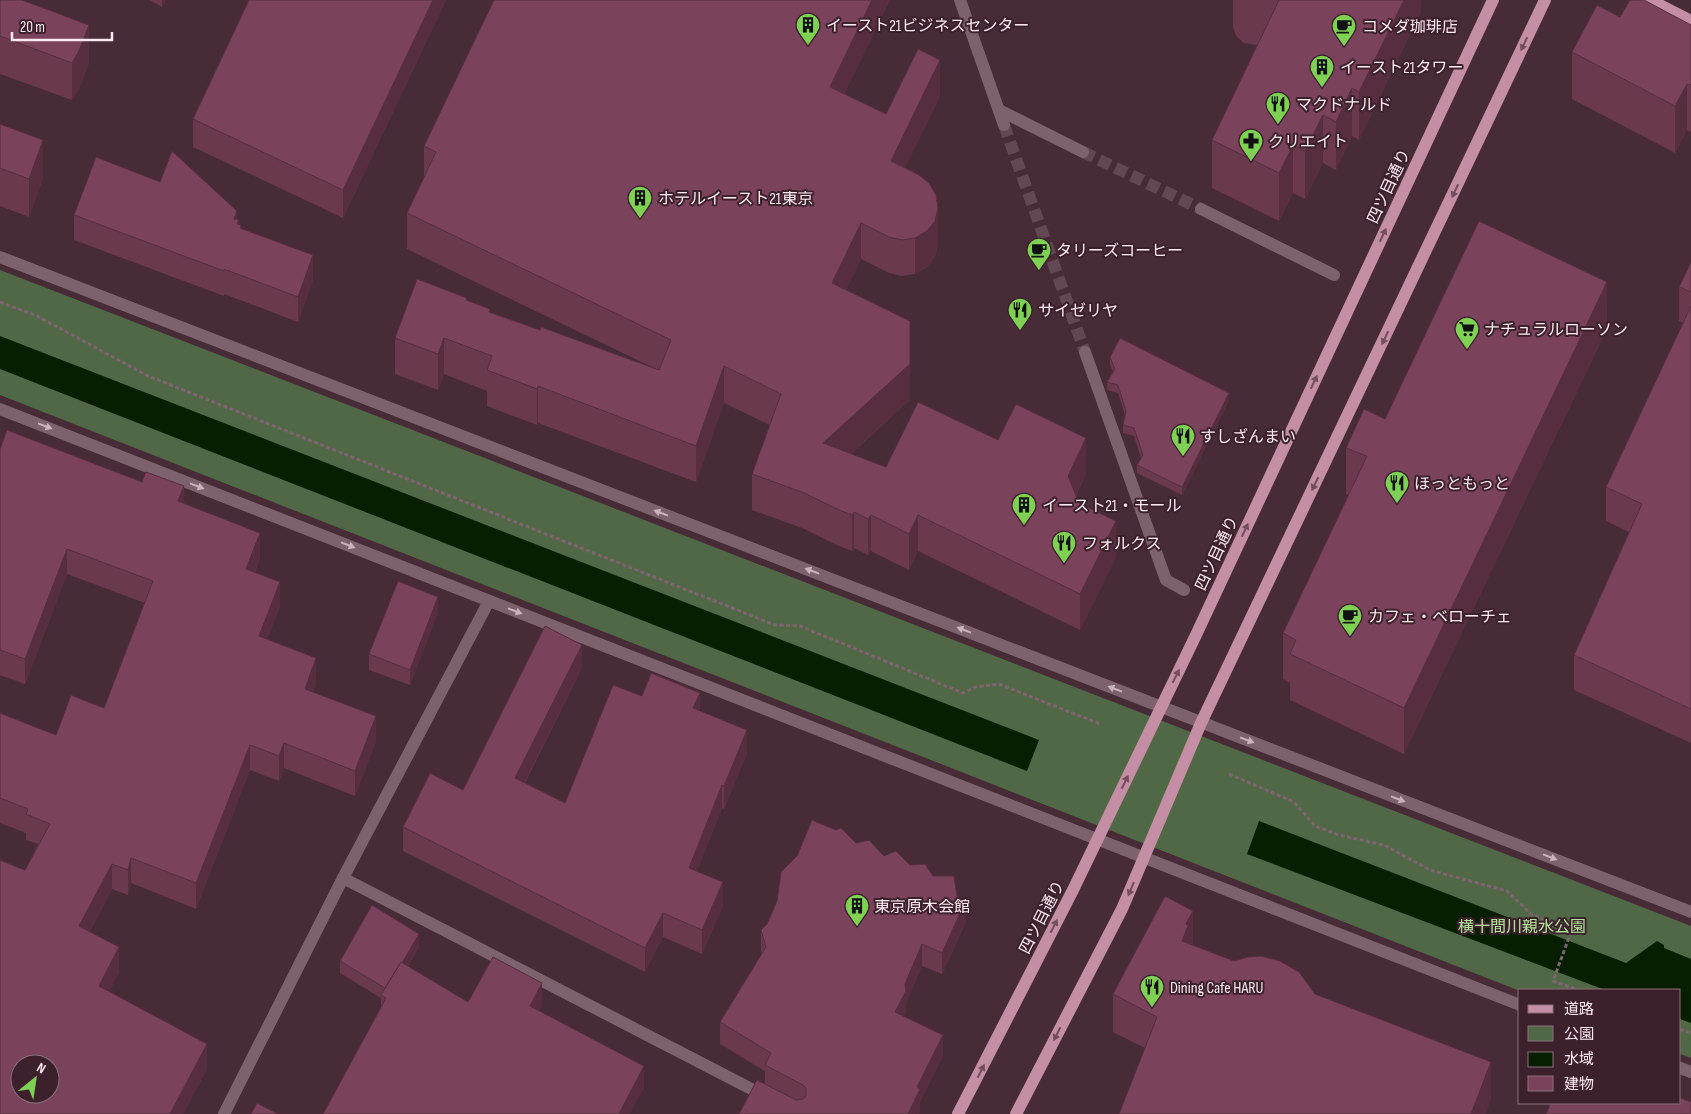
<svg xmlns="http://www.w3.org/2000/svg" width="1691" height="1114" viewBox="0 0 1691 1114" font-family="'Sofia Sans Condensed','Noto Sans JP',sans-serif">
  <style>
    .green { fill: #506846 }
    .water { fill: #071f00 }
    .lines { fill: none; stroke-linecap: round; stroke-linejoin: round }
    .minor-tunnel { stroke: #624853; stroke-width: 12; stroke-dasharray: 12 6; stroke-linecap: butt }
    .path { stroke: #7e656f; stroke-width: 3; stroke-dasharray: 4 2.5; stroke-linecap: butt }
    .minor { stroke: #7d626d; stroke-width: 12 }
    .major { stroke: #c48ea4; stroke-width: 12 }
    .wall { fill: #6a394e }
    .shaded-wall { fill: #562e40 }
    .building { fill: #7b425b; stroke: #562e40; fill-rule: evenodd }
    .oneway { fill: #724d5d }
    .oneway2 { fill: #cab3bc }
    .labels { text-anchor: middle; stroke-width: 4; stroke-linejoin: round; paint-order: stroke }
    .poi-label { font-size: 16px; fill: #fde9f0; stroke: #3c212d; text-anchor: start }
    .street-label { font-size: 16px; fill: #fde9f0; stroke: #3c212d }
    .park-label { font-size: 16px; fill: #b1e69a; stroke: #3c212d }
  </style>
  <rect width="100%" height="100%" fill="#472b37"/>
  <polygon class="green" points="0,270 1691,926 1691,1058 1680,1054 1680,990 1520,991 0,395"/>
  <g class="water">
    <polygon points="0,336 1039,740 1027,771 0,369"/>
    <polygon points="1259,821 1626,963 1657,941 1664,945 1664,948 1691,959 1691,1023 1680,1019 1680,990 1605,990 1247,854"/>
  </g>
  <g class="lines">
    <g class="minor-tunnel">
      <polyline points="1004,125 1085,352"/>
      <polyline points="1083,152 1201,209"/>
    </g>
    <g class="path">
      <polyline points="0,302 37,316 148,376 775,625 800,626 963,693 976,687 999,684 1100,724"/>
      <polyline points="1229,774 1294,802 1315,826 1339,835 1384,845 1430,870 1507,891 1531,914 1571,932 1553,981 1578,990"/>
      <polyline points="1680,1029 1691,1033"/>
    </g>
    <g class="minor">
      <polyline points="960,0 1004,125"/>
      <polyline points="999,110 1083,152"/>
      <polyline points="1201,209 1334,275"/>
      <polyline points="0,257 1691,912"/>
      <polyline points="1085,352 1166,580 1184,590"/>
      <polyline points="0,409 1520,1005"/>
      <polyline points="343,878 767,1097"/>
      <polyline points="1680,1068 1691,1072"/>
      <polyline points="224,1114 343,878 489,601"/>
    </g>
    <g class="major">
      <polyline points="1650,0 1691,21"/>
      <polyline points="958,1114 1073,890 1196,635 1493,0"/>
      <polyline points="1016,1114 1122,909 1201,723 1545,0"/>
    </g>
  </g>
  <g class="wall">
    <polygon points="0,0 89,63 79,89 72,100 0,74"/>
    <polygon points="149,0 166,0 162,7"/>
    <polygon points="249,0 446,0 343,218 193,147 193,119"/>
    <polygon points="494,0 890,0 844,94 886,114 940,96 905,168 938,244 935,257 927,267 915,274 902,276 889,273 861,259 846,290 910,400 851,454 886,467 998,440 1086,474 1076,496 1079,503 1116,557 1080,630 918,551 909,570 871,551 868,555 854,548 852,551 839,546 802,528 752,510 752,474 770,425 724,403 696,482 538,423 537,425 487,406 487,391 444,374 438,390 395,374 395,338 467,301 490,312 540,330 656,369 407,249 407,213 424,178 424,146"/>
    <polygon points="1233,0 1421,0 1421,12 1359,140 1352,136 1336,170 1323,163 1305,199 1293,193 1279,221 1212,188 1212,140 1257,45 1244,43 1236,36 1233,27"/>
    <polygon points="1620,17 1691,25 1691,132 1687,130 1675,153 1572,99 1572,52"/>
    <polygon points="0,124 43,178 29,217 0,206"/>
    <polygon points="74,215 237,220 241,228 313,280 298,322 224,294 224,296 74,240"/>
    <polygon points="1691,262 1691,743 1574,690 1574,655 1629,532 1606,521 1606,487 1683,323 1679,321 1679,287"/>
    <polygon points="1607,329 1404,754 1290,700 1290,683 1283,679 1283,633 1349,495 1346,494 1346,448 1385,419"/>
    <polygon points="1110,357 1229,400 1182,495 1137,473 1137,465 1141,458 1134,436 1123,433 1123,425 1125,415 1118,393 1107,390 1107,382 1113,372 1110,365"/>
    <polygon points="0,449 184,503 260,558 255,573 280,607 267,639 316,683 313,692 376,741 355,796 284,768 279,781 250,770 196,909 131,883 128,895 112,889 90,931 119,972 109,992 207,1069 183,1114 25,870 38,844 26,840 26,833 0,823 0,713 56,735 104,708 145,603 67,574 25,684 0,675"/>
    <polygon points="438,612 410,685 369,670 369,654"/>
    <polygon points="582,668 525,783 565,803 642,696 700,711 747,753 724,809 722,808 697,871 723,906 702,954 663,937 645,972 403,851 403,827 463,790"/>
    <polygon points="856,843 884,856 910,865 933,876 957,896 966,922 942,974 922,966 906,1003 906,1013 904,1016 943,1056 920,1102 920,1110 919,1114 739,1114 765,1084 765,1071 720,1044 720,1022 762,954 761,951 761,930"/>
    <polygon points="1193,945 1315,994 1491,1100 1145,1048 1113,1032 1113,994"/>
    <polygon points="419,947 408,966 468,1002 542,1005 539,1011 644,1088 381,1006 381,998 340,973 340,961"/>
  </g>
  <g class="shaded-wall">
    <polygon points="162,0 166,0 162,7"/>
    <polygon points="433,0 446,0 343,218 343,190"/>
    <polygon points="872,0 890,0 830,123 830,87"/>
    <polygon points="1404,0 1421,0 1421,12 1359,140 1359,92"/>
    <polygon points="89,25 89,63 79,89 72,100 72,63"/>
    <polygon points="940,60 940,96 891,197 891,161"/>
    <polygon points="1687,84 1687,130 1675,153 1675,106"/>
    <polygon points="1352,88 1352,136 1336,170 1336,122"/>
    <polygon points="1323,115 1323,163 1305,199 1305,151"/>
    <polygon points="43,140 43,178 29,217 29,179"/>
    <polygon points="1293,145 1293,193 1279,221 1279,173"/>
    <polygon points="938,208 938,244 935,257 927,267 915,274 915,238"/>
    <polygon points="237,211 237,237 234,219"/>
    <polygon points="861,223 861,259 832,319 832,283"/>
    <polygon points="313,255 313,280 298,322 298,297"/>
    <polygon points="1607,282 1607,329 1404,754 1404,708"/>
    <polygon points="444,338 444,374 438,390 438,354"/>
    <polygon points="910,364 910,400 823,479 823,443"/>
    <polygon points="724,366 724,403 696,482 696,446"/>
    <polygon points="538,386 538,423 537,425 537,389"/>
    <polygon points="1229,393 1229,400 1182,495 1182,487"/>
    <polygon points="1086,438 1086,474 1068,512 1068,476"/>
    <polygon points="184,486 184,511 178,501"/>
    <polygon points="854,512 854,548 852,551 852,515"/>
    <polygon points="871,515 871,551 868,555 868,519"/>
    <polygon points="918,515 918,551 909,570 909,534"/>
    <polygon points="1116,521 1116,557 1080,630 1080,594"/>
    <polygon points="260,533 260,558 246,595 246,569"/>
    <polygon points="67,549 67,574 25,684 25,659"/>
    <polygon points="280,582 280,607 259,661 259,636"/>
    <polygon points="438,597 438,612 410,685 410,670"/>
    <polygon points="582,645 582,668 515,801 515,778"/>
    <polygon points="316,658 316,683 305,714 305,689"/>
    <polygon points="700,693 700,716 693,708"/>
    <polygon points="376,716 376,741 355,796 355,771"/>
    <polygon points="747,730 747,753 724,809 724,786"/>
    <polygon points="284,743 284,768 279,781 279,756"/>
    <polygon points="250,745 250,770 196,909 196,883"/>
    <polygon points="722,785 722,808 689,891 689,868"/>
    <polygon points="131,858 131,883 128,895 128,870"/>
    <polygon points="112,864 112,889 79,951 79,926"/>
    <polygon points="723,882 723,906 702,954 702,930"/>
    <polygon points="966,900 966,922 942,974 942,953"/>
    <polygon points="1193,911 1193,949 1182,941 1186,924"/>
    <polygon points="663,913 663,937 645,972 645,948"/>
    <polygon points="419,934 419,947 386,1002 386,989"/>
    <polygon points="922,944 922,966 906,1003 906,1013 895,1033 895,1012 905,984"/>
    <polygon points="119,947 119,972 99,1012 99,986"/>
    <polygon points="542,983 542,1005 530,1028 530,1006"/>
    <polygon points="943,1035 943,1056 920,1102 920,1110 919,1114 908,1114 917,1087"/>
    <polygon points="207,1044 207,1069 183,1114 170,1114"/>
    <polygon points="1491,1062 1491,1100 1486,1114 1471,1114"/>
    <polygon points="644,1066 644,1088 630,1114 619,1114"/>
  </g>
  <g class="building">
    <polygon points="0,0 22,0 89,25 79,51 72,63 0,36"/>
    <polygon points="249,0 433,0 343,190 193,119"/>
    <polygon points="494,0 872,0 830,87 886,114 918,49 940,60 891,161 919,175 929,183 936,195 938,208 935,221 927,231 915,238 902,240 889,237 861,223 832,283 910,321 910,364 823,443 886,467 918,402 998,440 1016,404 1086,438 1068,476 1079,503 1116,521 1080,594 918,515 909,534 871,515 868,519 854,512 852,515 839,510 802,492 752,474 781,394 724,366 696,446 538,386 537,389 487,370 492,356 444,338 438,354 395,338 417,279 467,298 466,300 490,309 489,312 540,330 541,327 659,370 671,340 407,213 436,152 424,146"/>
    <polygon points="1279,0 1404,0 1359,92 1352,88 1336,122 1323,115 1305,151 1293,145 1279,173 1212,140"/>
    <polygon points="1630,0 1644,0 1691,25 1691,85 1687,84 1675,106 1572,52 1597,5 1620,17"/>
    <polygon points="0,124 43,140 29,179 0,168"/>
    <polygon points="172,151 237,211 234,219 239,220 237,224 241,225 240,228 313,255 298,297 224,269 224,271 74,215 96,157 160,182"/>
    <polygon points="1479,221 1607,282 1404,708 1290,654 1296,640 1283,633 1367,456 1346,448 1364,409 1385,419"/>
    <polygon points="1691,262 1691,292 1679,287"/>
    <polygon points="1691,306 1691,709 1574,655 1642,504 1606,487"/>
    <polygon points="1120,338 1229,393 1182,487 1137,465 1143,455 1134,428 1123,425 1126,411 1118,385 1107,382 1115,369 1110,357"/>
    <path d="M7,430l135,52 4,-10 38,14 -6,15 82,32 -14,36 34,13 -21,54 57,22 -11,31 71,27 -21,55 -71,-28 -5,13 -29,-11 -54,138 -65,-25 -3,12 -16,-6 -33,62 40,21 -20,39 108,58 -37,70h-170v-254l25,10 25,-46 -24,-10 2,-5 -28,-11v-85l56,22 15,-40 33,13 49,-127 -86,-32 -42,110 -25,-9v-201zM20,1064h30v30h-30z"/>
    <polygon points="398,581 438,597 410,670 369,654"/>
    <polygon points="545,626 582,645 515,778 565,803 613,685 642,696 651,673 700,693 693,708 747,730 724,786 722,785 689,868 723,882 702,930 663,913 645,948 403,827 430,773 463,790"/>
    <polygon points="812,820 836,830 841,828 856,843 869,840 884,856 896,851 910,865 925,864 933,876 954,876 957,896 966,900 942,953 922,944 905,984 906,991 895,1012 943,1035 917,1087 920,1089 908,1114 739,1114 757,1080 796,1100 803,1099 806,1096 806,1088 803,1085 765,1065 771,1053 720,1022 766,947 761,930 767,924 777,901 781,872 797,856"/>
    <polygon points="1165,896 1193,911 1186,924 1188,926 1182,941 1234,961 1248,957 1261,956 1280,961 1299,972 1315,994 1491,1062 1471,1114 1119,1114 1157,1017 1113,994"/>
    <polygon points="372,905 419,934 402,963 401,962 385,988 340,961"/>
    <polygon points="493,957 542,983 530,1006 644,1066 619,1114 323,1114 386,998 381,995 401,962 468,1002"/>
    <polygon points="1680,1098 1691,1102 1691,1114 1546,1114 1551,1103 1680,1103"/>
    <polygon points="257,1103 278,1114 251,1114"/>
  </g>
  <defs><path id="oneway-solid" d="M-6-.8H1V-3.2L6.5 0L1 3.2V.8H-6Z" transform="scale(1.25)"/></defs>
  <g class="oneway">
    <use href="#oneway-solid" transform="translate(1524 44) rotate(115)"/>
    <use href="#oneway-solid" transform="translate(1455 191) rotate(115)"/>
    <use href="#oneway-solid" transform="translate(1383 235) rotate(-65)"/>
    <use href="#oneway-solid" transform="translate(1385 338) rotate(115)"/>
    <use href="#oneway-solid" transform="translate(1314 382) rotate(-65)"/>
    <use href="#oneway-solid" transform="translate(1315 484) rotate(116)"/>
    <use href="#oneway-solid" transform="translate(1245 530) rotate(-65)"/>
    <use href="#oneway-solid" transform="translate(1176 676) rotate(-64)"/>
    <use href="#oneway-solid" transform="translate(1125 782) rotate(-64)"/>
    <use href="#oneway-solid" transform="translate(1131 889) rotate(113)"/>
    <use href="#oneway-solid" transform="translate(1054 926) rotate(-63)"/>
    <use href="#oneway-solid" transform="translate(1057 1034) rotate(117)"/>
    <use href="#oneway-solid" transform="translate(981 1071) rotate(-63)"/>
  </g>
  <g class="oneway2">
    <use href="#oneway-solid" transform="translate(45 426) rotate(21)"/>
    <use href="#oneway-solid" transform="translate(197 486) rotate(21)"/>
    <use href="#oneway-solid" transform="translate(661 513) rotate(-159)"/>
    <use href="#oneway-solid" transform="translate(348 545) rotate(21)"/>
    <use href="#oneway-solid" transform="translate(812 571) rotate(-159)"/>
    <use href="#oneway-solid" transform="translate(515 611) rotate(21)"/>
    <use href="#oneway-solid" transform="translate(964 630) rotate(-159)"/>
    <use href="#oneway-solid" transform="translate(1115 689) rotate(-159)"/>
    <use href="#oneway-solid" transform="translate(1247 740) rotate(21)"/>
    <use href="#oneway-solid" transform="translate(1398 799) rotate(21)"/>
    <use href="#oneway-solid" transform="translate(1550 857) rotate(21)"/>
  </g>
  <defs>
    <symbol id="building-pin" viewBox="-11 -11 22 30"><path d="M0 17L-7.5 6A9.5 9.5 0 1 1 7.5 6Z" fill="#7ed153" stroke="#3c212d"/><path d="M-4-6H4V6H1V3H-1V6H-4ZM-2.5-4.3h1.7v1.8h-1.7ZM.8-4.3h1.7v1.8H.8ZM-2.5-1h1.7V.8h-1.7ZM.8-1h1.7V.8H.8Z" fill="#111"/></symbol>
    <symbol id="cafe-pin" viewBox="-11 -11 22 30"><path d="M0 17L-7.5 6A9.5 9.5 0 1 1 7.5 6Z" fill="#7ed153" stroke="#3c212d"/><path d="M-5.5-4.5H6V0H3Q3 3.5 0 3.5H-2.5Q-5.5 3.5-5.5 0ZM3-3.2v2h1.7v-2ZM-6 4.5H4V6H-6Z" fill="#111"/></symbol>
    <symbol id="restaurant-pin" viewBox="-11 -11 22 30"><path d="M0 17L-7.5 6A9.5 9.5 0 1 1 7.5 6Z" fill="#7ed153" stroke="#3c212d"/><path d="M-5-6h1v4h1v-4h1v4h1v-4h1v5L-1.5 .5V6h-2V.5L-5-1ZM5-6V6H3V1.5H1.5Q1.5-4 5-6Z" fill="#111"/></symbol>
    <symbol id="pharmacy-pin" viewBox="-11 -11 22 30"><path d="M0 17L-7.5 6A9.5 9.5 0 1 1 7.5 6Z" fill="#7ed153" stroke="#3c212d"/><path d="M-2-6h4v4h4v4h-4v4h-4v-4h-4v-4h4Z" fill="#111"/></symbol>
    <symbol id="supermarket-pin" viewBox="-11 -11 22 30"><path d="M0 17L-7.5 6A9.5 9.5 0 1 1 7.5 6Z" fill="#7ed153" stroke="#3c212d"/><path d="M-6-5.5h2.5l.6 2H6L4.5 2H-2.5L-4.4-4H-6ZM-1.5 3.2a1.3 1.3 0 1 0 .1 0ZM3 3.2a1.3 1.3 0 1 0 .1 0Z" fill="#111"/></symbol>
  </defs>
  <g fill-rule="evenodd">
    <use href="#building-pin" x="794" y="11" width="28" height="38"/>
    <use href="#cafe-pin" x="1330" y="12" width="28" height="38"/>
    <use href="#building-pin" x="1308" y="53" width="28" height="38"/>
    <use href="#restaurant-pin" x="1264" y="90" width="28" height="38"/>
    <use href="#pharmacy-pin" x="1237" y="127" width="28" height="38"/>
    <use href="#building-pin" x="626" y="184" width="28" height="38"/>
    <use href="#cafe-pin" x="1025" y="236" width="28" height="38"/>
    <use href="#restaurant-pin" x="1006" y="296" width="28" height="38"/>
    <use href="#supermarket-pin" x="1453" y="315" width="28" height="38"/>
    <use href="#restaurant-pin" x="1169" y="422" width="28" height="38"/>
    <use href="#restaurant-pin" x="1383" y="469" width="28" height="38"/>
    <use href="#building-pin" x="1010" y="491" width="28" height="38"/>
    <use href="#restaurant-pin" x="1050" y="529" width="28" height="38"/>
    <use href="#cafe-pin" x="1336" y="602" width="28" height="38"/>
    <use href="#building-pin" x="843" y="892" width="28" height="38"/>
    <use href="#restaurant-pin" x="1138" y="973" width="28" height="38"/>
  </g>
  <g class="labels">
    <g class="poi-label">
      <text x="826" y="31">イースト21ビジネスセンター</text>
      <text x="1362" y="32">コメダ珈琲店</text>
      <text x="1340" y="73">イースト21タワー</text>
      <text x="1296" y="110">マクドナルド</text>
      <text x="1268" y="147">クリエイト</text>
      <text x="658" y="204">ホテルイースト21東京</text>
      <text x="1056" y="256">タリーズコーヒー</text>
      <text x="1038" y="316">サイゼリヤ</text>
      <text x="1484" y="335">ナチュラルローソン</text>
      <text x="1200" y="442">すしざんまい</text>
      <text x="1414" y="489">ほっともっと</text>
      <text x="1042" y="511">イース卜21・モール</text>
      <text x="1082" y="549">フォルクス</text>
      <text x="1368" y="622">カフェ・ベローチェ</text>
      <text x="874" y="912">東京原木会館</text>
      <text x="1170" y="993">Dining Cafe HARU</text>
    </g>
    <g class="street-label">
      <text transform="translate(1388 186) rotate(-65)" y="6">四ツ目通り</text>
      <text transform="translate(1216 553) rotate(-65)" y="6">四ツ目通り</text>
      <text transform="translate(1041 917) rotate(-63)" y="6">四ツ目通り</text>
    </g>
    <g class="park-label">
      <text x="1522" y="932">横十間川親水公園</text>
    </g>
  </g>
  <rect x="1518" y="989" width="162" height="115" fill="#3c212d" stroke="#89717b"/>
  <rect x="1528" y="1005" width="25" height="8" fill="#c48ea4" stroke="#89717b"/>
  <text x="1564" y="1014" font-size="15" fill="#fde9f0">道路</text>
  <rect x="1528" y="1026" width="25" height="15" fill="#506846" stroke="#89717b"/>
  <text x="1564" y="1039" font-size="15" fill="#fde9f0">公園</text>
  <rect x="1528" y="1052" width="25" height="15" fill="#071f00" stroke="#89717b"/>
  <text x="1564" y="1064" font-size="15" fill="#fde9f0">水域</text>
  <rect x="1528" y="1076" width="25" height="15" fill="#7b425b" stroke="#89717b"/>
  <text x="1564" y="1089" font-size="15" fill="#fde9f0">建物</text>
  <g transform="translate(35 1079) rotate(30)"><circle r="24" fill="#3c212d" stroke="#89717b"/>
  <path d="M0-4L9 19L0 12L-9 19Z" fill="#7ed153"/>
  <text y="-8" font-size="14" font-weight="bold" text-anchor="middle" fill="#fde9f0">N</text>
  </g>
  <path d="M12 32v8h100v-8" fill="none" stroke="#fde9f0" stroke-width="2.5"/>
  <text x="20" y="32" font-size="15" fill="#fde9f0" stroke="#3c212d" stroke-width="4" paint-order="stroke">20 m</text>
</svg>
